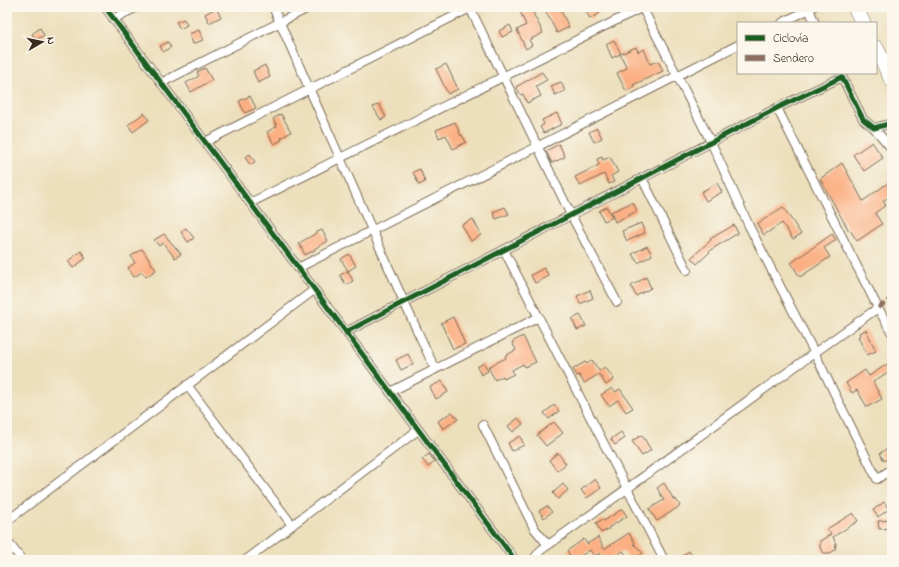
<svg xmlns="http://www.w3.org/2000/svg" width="899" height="567" viewBox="0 0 899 567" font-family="'Indie Flower',sans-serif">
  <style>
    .building { fill: #fbaf82 }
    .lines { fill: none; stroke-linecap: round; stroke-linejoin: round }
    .street-casing { stroke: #796955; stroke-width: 10 }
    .highway-casing { stroke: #796955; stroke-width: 16 }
    .street { stroke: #fff; stroke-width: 8 }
    .highway { stroke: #fff; stroke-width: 15 }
    .quiet { stroke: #8d6e63; stroke-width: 4; stroke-dasharray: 8 4; stroke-linecap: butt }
    .cycleway-casing { stroke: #fbf7ec; stroke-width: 8 }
    .cycleway { stroke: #1b5e20; stroke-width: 5 }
  </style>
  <rect width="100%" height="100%" fill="#fbf7ec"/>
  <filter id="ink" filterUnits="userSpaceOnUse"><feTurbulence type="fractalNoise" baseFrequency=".025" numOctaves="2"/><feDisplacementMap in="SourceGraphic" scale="8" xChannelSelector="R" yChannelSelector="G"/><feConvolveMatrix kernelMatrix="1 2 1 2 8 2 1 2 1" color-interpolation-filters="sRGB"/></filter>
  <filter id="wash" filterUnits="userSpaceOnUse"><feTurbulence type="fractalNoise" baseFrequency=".012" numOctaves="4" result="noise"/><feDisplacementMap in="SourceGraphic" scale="16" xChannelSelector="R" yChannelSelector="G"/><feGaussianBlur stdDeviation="0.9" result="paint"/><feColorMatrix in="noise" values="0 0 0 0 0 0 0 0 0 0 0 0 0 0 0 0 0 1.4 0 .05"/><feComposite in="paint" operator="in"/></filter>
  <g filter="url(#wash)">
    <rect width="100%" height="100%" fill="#ecdfbc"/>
    <g id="blocks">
      <g class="building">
        <polygon points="518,7 559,7 569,27 557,33 544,8 533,13 543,33 529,40 532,45 526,49 517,30 526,25"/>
        <polygon points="584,7 597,7 600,13 590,19"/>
        <polygon points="216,8 221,17 209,23 205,14"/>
        <polygon points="184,19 187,25 180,29 176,22"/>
        <polygon points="510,25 513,32 502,37 499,31"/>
        <polygon points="40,28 44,35 36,40 32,34"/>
        <polygon points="199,30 203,40 193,44 189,34"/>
        <polygon points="614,40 621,54 636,47 638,52 644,49 650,64 658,61 663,71 633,85 634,87 626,91 617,73 627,68 620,54 612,58 606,44"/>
        <polygon points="168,42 171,47 163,52 160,46"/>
        <polygon points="446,64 458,89 448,94 436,69"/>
        <polygon points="265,65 270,77 258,83 253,71"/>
        <polygon points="205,68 212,80 191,92 186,83 199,76 197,72"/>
        <polygon points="542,72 547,80 536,86 541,96 527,103 523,94 521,95 516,87"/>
        <polygon points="561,82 565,91 555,95 551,86"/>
        <polygon points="250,96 256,108 245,113 239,101"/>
        <polygon points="379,104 386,117 381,120 373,107"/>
        <polygon points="144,113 149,120 133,132 128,125"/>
        <polygon points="557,113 562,124 544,133 540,127 544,124 542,120"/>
        <polygon points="281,114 291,132 281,138 282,140 274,144 267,132 277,126 273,119"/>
        <polygon points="455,122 461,136 462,135 466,142 453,149 446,135 439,138 436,130"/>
        <polygon points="597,128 602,138 594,142 589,132"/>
        <polygon points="872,142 883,158 864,171 853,155"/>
        <polygon points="559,144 565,157 552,163 546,151"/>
        <polygon points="250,154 255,162 250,165 245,157"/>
        <polygon points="602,157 603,160 610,157 618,172 611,176 614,182 609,184 604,174 580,186 575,177 599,165 597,159"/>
        <polygon points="842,163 863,201 892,180 892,195 883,201 886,205 875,213 882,224 857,241 850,230 849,231 820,179"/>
        <polygon points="420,169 425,182 419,185 413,172"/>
        <polygon points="717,183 722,192 706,201 701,192"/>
        <polygon points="633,202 637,211 615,222 611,212"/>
        <polygon points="505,207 509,214 496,219 493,212"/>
        <polygon points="607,207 612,218 604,221 599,211"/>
        <polygon points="783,207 801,234 793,239 782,223 764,235 757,224"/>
        <polygon points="473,219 481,235 471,241 462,225"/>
        <polygon points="641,223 645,233 627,241 622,231"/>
        <polygon points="734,225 738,233 709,251 710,252 697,264 691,258 711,240 710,239"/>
        <polygon points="186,228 194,238 188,242 181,232"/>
        <polygon points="322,230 328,241 314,249 315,250 305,255 299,243 315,234 315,233"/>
        <polygon points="164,234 181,254 175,258 163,243 159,246 154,240"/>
        <polygon points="832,234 836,240 824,248 830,257 800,277 791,263"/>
        <polygon points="647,246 652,255 638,263 632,254"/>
        <polygon points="142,249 156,270 146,277 142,272 134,277 128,268 135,263 131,256"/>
        <polygon points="81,251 86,258 73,268 68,261"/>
        <polygon points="349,254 356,266 348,271 341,259"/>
        <polygon points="544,268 549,276 535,283 531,275"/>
        <polygon points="348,271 353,281 346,285 340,275"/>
        <polygon points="646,277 651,288 636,296 631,286"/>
        <polygon points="590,290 593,298 580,304 577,296"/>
        <polygon points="580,315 586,326 577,330 572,319"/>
        <polygon points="453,317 465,344 453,349 441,323"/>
        <polygon points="866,330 876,351 867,355 858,337 860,336 859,333"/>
        <polygon points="523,336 536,362 525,367 523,364 512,370 514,374 504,379 503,376 495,380 488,367 506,358 505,356 516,350 512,342"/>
        <polygon points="408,354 413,364 401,370 396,360"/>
        <polygon points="592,360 599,371 605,367 614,379 606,385 599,374 584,383 579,375 577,376 573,369 585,362 587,364"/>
        <polygon points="892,361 892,369 873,382 882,399 867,407 857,390 852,393 846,383 865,370 869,376"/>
        <polygon points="484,363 488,371 481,375 477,367"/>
        <polygon points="442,381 448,392 436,399 430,387"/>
        <polygon points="612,388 615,392 620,389 633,408 626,412 618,400 609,406 601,395"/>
        <polygon points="554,405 559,411 549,419 544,413"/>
        <polygon points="452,412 458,419 443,429 438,421"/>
        <polygon points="518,418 523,424 513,432 508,426"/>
        <polygon points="554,422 563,433 546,446 537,435"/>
        <polygon points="621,432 625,438 615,445 611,439"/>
        <polygon points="642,435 651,450 642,456 632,441"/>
        <polygon points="520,436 524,445 512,451 508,443"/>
        <polygon points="892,446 892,456 884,461 880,453"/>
        <polygon points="558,453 566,464 557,471 549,460"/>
        <polygon points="429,454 435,462 428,467 422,459"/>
        <polygon points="595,479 601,488 587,498 581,490"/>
        <polygon points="664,483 674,500 676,499 680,506 657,521 649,509 664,500 657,488"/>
        <polygon points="563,484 568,490 558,499 553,493"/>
        <polygon points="884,502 889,509 878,517 873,510"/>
        <polygon points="547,506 552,512 544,518 539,511"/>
        <polygon points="622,509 627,516 608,528 609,529 601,533 596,523 603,519 604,521"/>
        <polygon points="853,513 858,521 833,537 836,544 835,550 834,551 830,553 824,553 820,548 820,541 831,534 827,529"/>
        <polygon points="892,520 892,528 879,529 878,521"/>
        <polygon points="629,533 635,543 634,544 643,553 634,560 630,560 623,551 609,560 603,560 600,553 594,556 590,550 575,560 573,560 567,551 584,539 587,544 598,537 604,549"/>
        <polygon points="689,551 695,560 676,560"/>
      </g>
    </g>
  </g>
  <g filter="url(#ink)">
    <use href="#blocks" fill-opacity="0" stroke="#796955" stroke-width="1"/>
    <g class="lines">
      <defs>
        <g id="street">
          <polyline points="105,7 515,560"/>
          <polyline points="273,7 404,302 435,369"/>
          <polyline points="642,7 711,142 749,226 814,352 877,479 892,469"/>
          <polyline points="808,7 815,23"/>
          <polyline points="470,8 571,215 617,302"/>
          <polyline points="113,19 137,7"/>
          <polyline points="782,23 813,7"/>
          <polyline points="161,83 310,7"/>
          <polyline points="777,108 878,308 892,333"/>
          <polyline points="874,128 892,149"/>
          <polyline points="205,142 472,7"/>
          <polyline points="642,178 687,270"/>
          <polyline points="250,203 643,7"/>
          <polyline points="504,250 664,560"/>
          <polyline points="298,268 738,45"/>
          <polyline points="346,332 777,108 842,77 863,119 874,128 892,123"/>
          <polyline points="187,385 292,525"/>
          <polyline points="390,392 539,317"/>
          <polyline points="483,425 534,528 548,545"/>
          <polyline points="7,521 314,290"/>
          <polyline points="7,541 22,560"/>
          <polyline points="246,560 418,430"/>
          <path d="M533,560l8,-10c113,-79 223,-163 337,-242"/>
        </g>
        <g id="highway">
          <polyline points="855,7 863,23"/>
          <polyline points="876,48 892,80"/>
        </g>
      </defs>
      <use href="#street" class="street-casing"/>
      <use href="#highway" class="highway-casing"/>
      <use href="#street" class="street"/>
      <use href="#highway" class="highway"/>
      <polyline class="quiet" points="878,308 892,298"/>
      <defs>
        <g id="cycleway">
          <polyline points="105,7 515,560"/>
          <polyline points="346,332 777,108 842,77 863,119 874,128 892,123"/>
        </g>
      </defs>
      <use href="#cycleway" class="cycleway-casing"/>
      <use href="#cycleway" class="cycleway"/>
    </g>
  </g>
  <rect width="899" height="567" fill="none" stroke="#fbf7ec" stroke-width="24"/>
  <rect x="737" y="22" width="140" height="52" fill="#fbf7ec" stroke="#aea59a"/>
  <rect x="745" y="35" width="20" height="6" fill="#1b5e20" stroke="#aea59a"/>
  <text x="773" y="42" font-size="12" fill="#3b2a1e">Ciclovía</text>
  <rect x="745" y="55" width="20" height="6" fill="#8d6e63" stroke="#aea59a"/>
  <text x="773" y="62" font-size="12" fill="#3b2a1e">Sendero</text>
  <g transform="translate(42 42) rotate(81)" stroke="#fbf7ec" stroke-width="3" paint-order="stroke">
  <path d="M0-3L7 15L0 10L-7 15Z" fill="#3b2a1e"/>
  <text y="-6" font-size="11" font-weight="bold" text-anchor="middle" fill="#3b2a1e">N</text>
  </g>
</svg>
